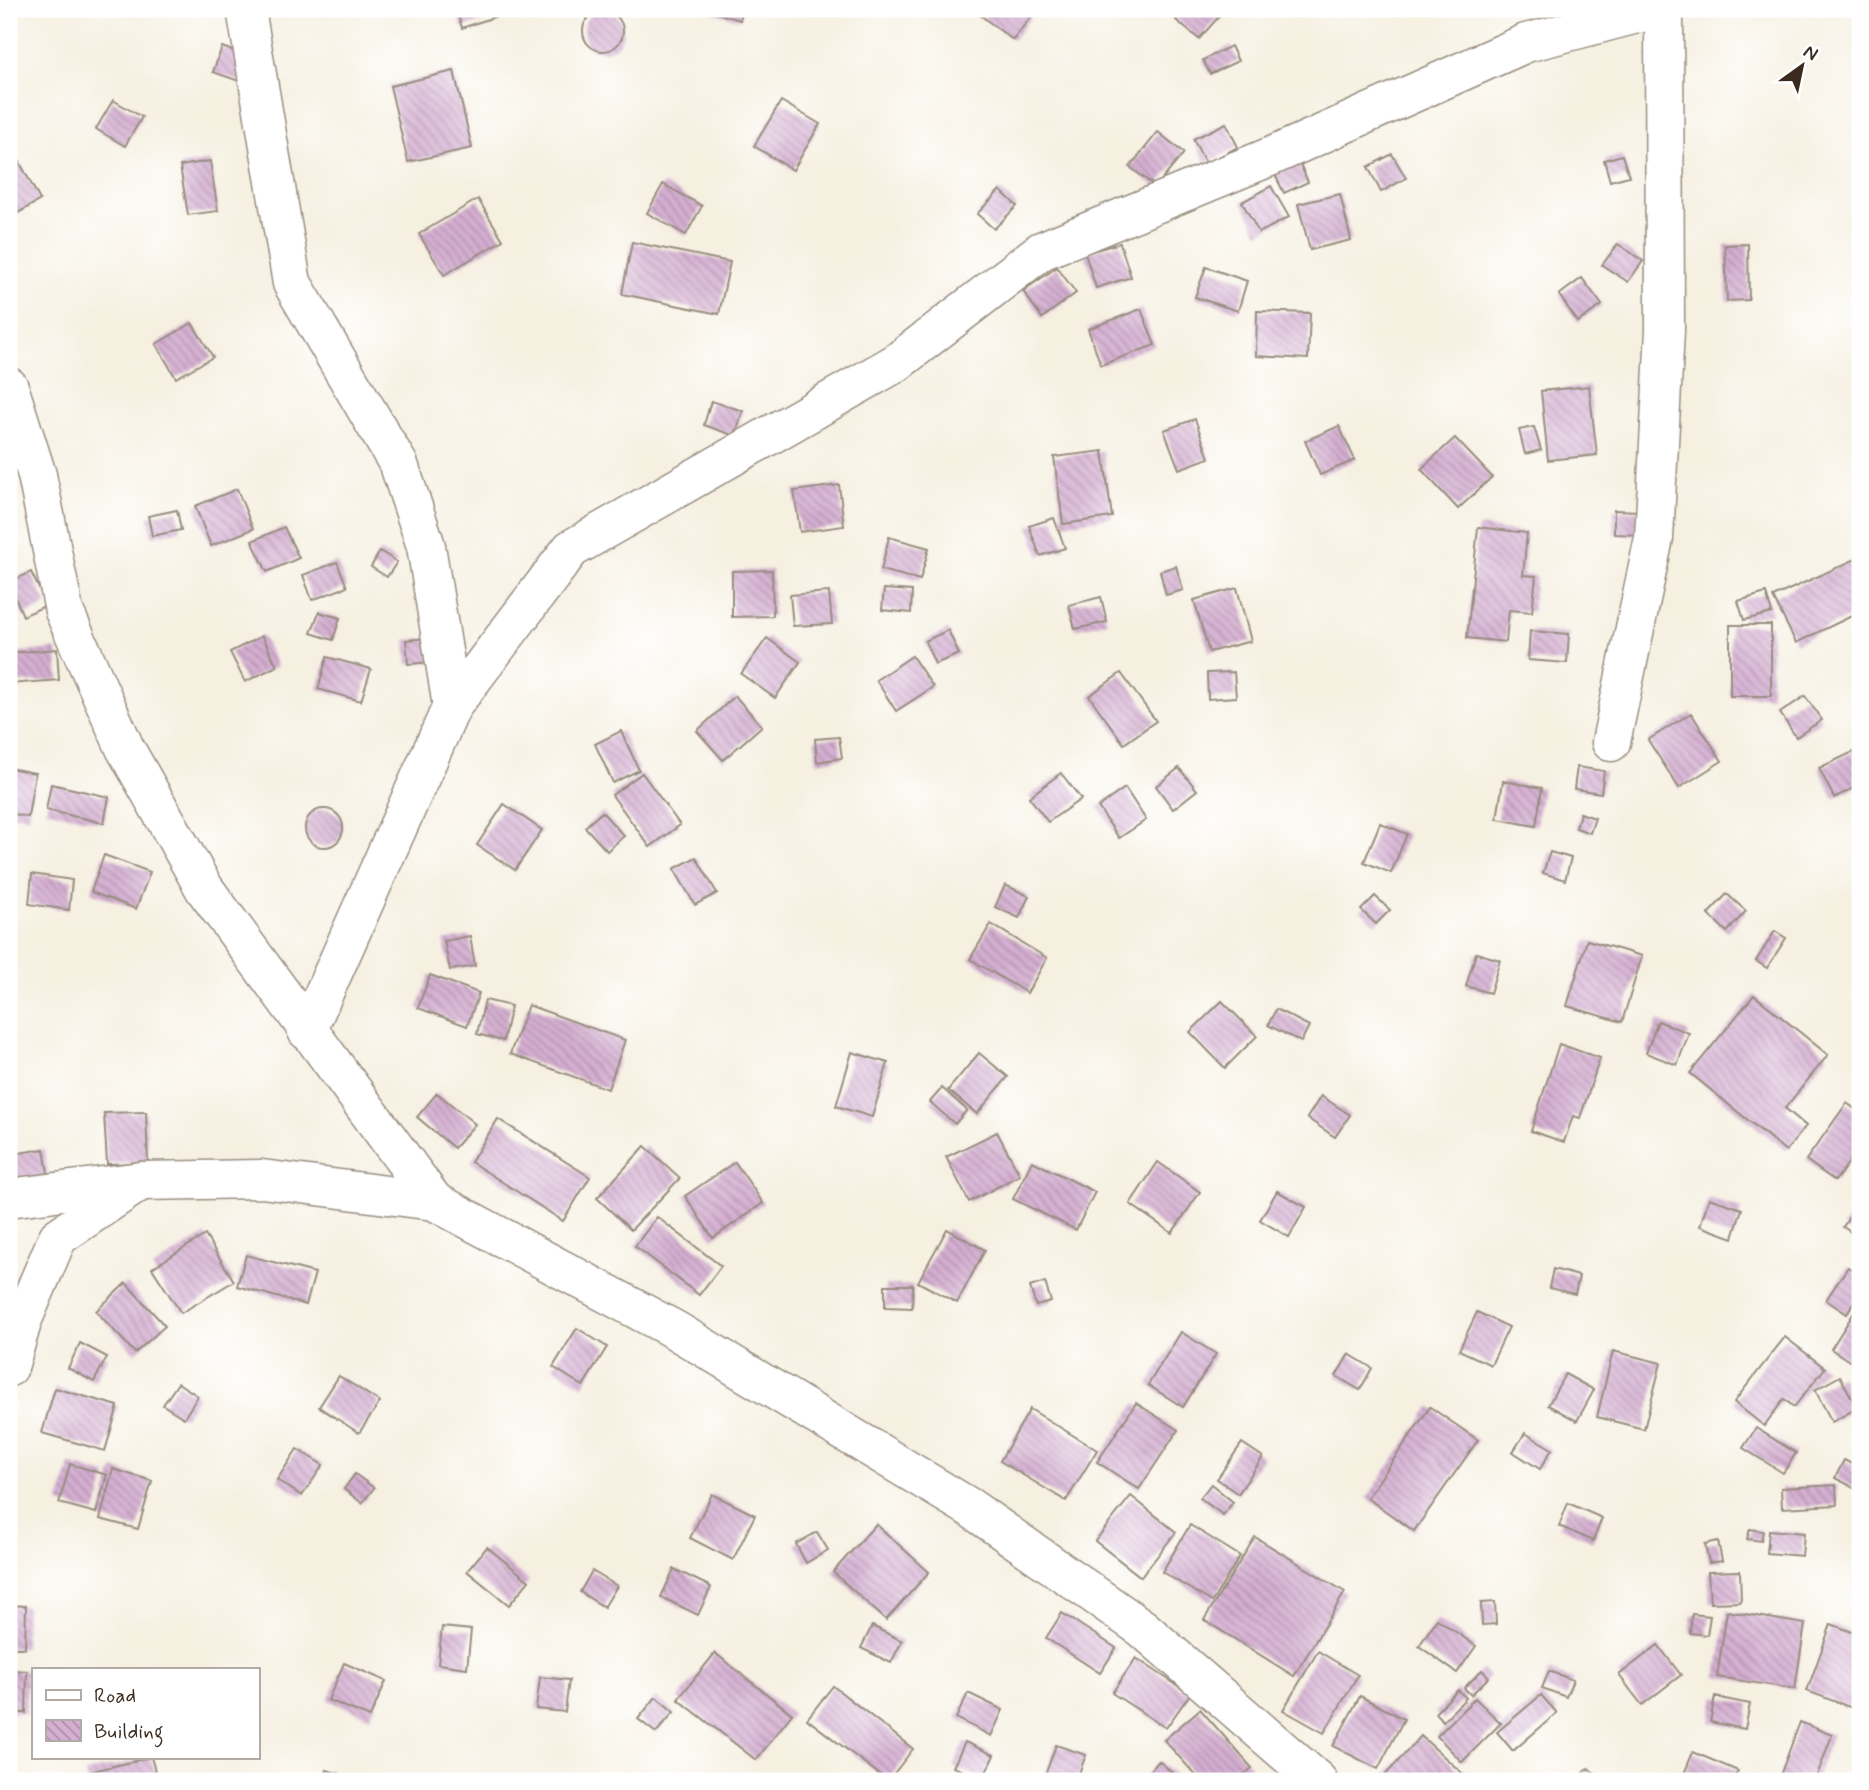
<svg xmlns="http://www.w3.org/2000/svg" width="1869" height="1790" viewBox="0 0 1869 1790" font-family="Mynerve,sans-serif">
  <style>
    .building { fill: url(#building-back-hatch) }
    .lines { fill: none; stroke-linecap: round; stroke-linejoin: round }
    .street-casing { stroke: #988d80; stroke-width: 41 }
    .secondary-casing { stroke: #988d80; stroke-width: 41 }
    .street { stroke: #fff; stroke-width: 38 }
    .secondary { stroke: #fff; stroke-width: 38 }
  </style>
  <defs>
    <pattern id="building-back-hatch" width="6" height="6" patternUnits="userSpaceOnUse" patternTransform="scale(1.75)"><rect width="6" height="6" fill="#d5afd2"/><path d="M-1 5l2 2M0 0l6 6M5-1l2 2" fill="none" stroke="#ae8faa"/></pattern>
  </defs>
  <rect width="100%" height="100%" fill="#fff"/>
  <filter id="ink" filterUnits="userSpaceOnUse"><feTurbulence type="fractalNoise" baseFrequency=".0143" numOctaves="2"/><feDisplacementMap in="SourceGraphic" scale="14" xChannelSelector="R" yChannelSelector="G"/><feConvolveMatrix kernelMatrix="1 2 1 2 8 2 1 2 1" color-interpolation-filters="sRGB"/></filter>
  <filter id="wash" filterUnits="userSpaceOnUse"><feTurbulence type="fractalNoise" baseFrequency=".00686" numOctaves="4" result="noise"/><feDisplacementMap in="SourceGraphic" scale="28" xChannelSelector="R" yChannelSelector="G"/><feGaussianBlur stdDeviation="1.57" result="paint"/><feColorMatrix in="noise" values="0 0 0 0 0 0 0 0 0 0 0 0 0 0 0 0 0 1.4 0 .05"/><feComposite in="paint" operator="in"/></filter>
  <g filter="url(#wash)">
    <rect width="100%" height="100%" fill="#f6f0e1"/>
    <g id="blocks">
      <g class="building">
        <polygon points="456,9 495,9 497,16 462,28"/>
        <polygon points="703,9 743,9 740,20"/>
        <polygon points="979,9 1037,9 1013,40 976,12"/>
        <polygon points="1185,9 1219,9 1223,12 1199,39 1176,20"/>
        <circle cx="603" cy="31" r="20"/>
        <polygon points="1231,46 1238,61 1210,74 1203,60"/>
        <polygon points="222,47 247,56 239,81 213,72"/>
        <polygon points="454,71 472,148 408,162 390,86"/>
        <polygon points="113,100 142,117 125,146 96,129"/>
        <polygon points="781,101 820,124 793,170 754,146"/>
        <polygon points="1226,123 1238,147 1206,164 1193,139"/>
        <polygon points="1158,132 1184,153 1156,187 1130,167"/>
        <polygon points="1392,154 1406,178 1381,192 1368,167"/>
        <polygon points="1622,155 1629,176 1610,181 1604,160"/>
        <polygon points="19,161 40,200 16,214 9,201 9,167"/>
        <polygon points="210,161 218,211 188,215 180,166"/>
        <polygon points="1300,164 1308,182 1284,193 1275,175"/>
        <polygon points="663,184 702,206 686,235 647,213"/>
        <polygon points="1271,186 1289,217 1259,233 1242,202"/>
        <polygon points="1000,190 1017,206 994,229 977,214"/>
        <polygon points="1340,194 1351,240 1310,250 1298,204"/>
        <polygon points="478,199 503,240 444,275 419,234"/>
        <polygon points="632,242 730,262 719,314 622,294"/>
        <polygon points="1120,243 1131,277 1096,288 1085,253"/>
        <polygon points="1618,244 1643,261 1628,282 1602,265"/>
        <polygon points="1748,244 1749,300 1727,301 1725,245"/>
        <polygon points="1057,267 1076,293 1042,318 1023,291"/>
        <polygon points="1206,267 1247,281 1238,311 1195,297"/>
        <polygon points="1582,278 1602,305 1578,322 1559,295"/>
        <polygon points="1141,309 1155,345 1101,365 1088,329"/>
        <polygon points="1257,311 1310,313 1308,359 1256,356"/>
        <polygon points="192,323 213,357 176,378 156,344"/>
        <polygon points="1589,386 1597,455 1548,460 1541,391"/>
        <polygon points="711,401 743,411 735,436 704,425"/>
        <polygon points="1195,419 1209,458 1179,469 1164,430"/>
        <polygon points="1339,426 1355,460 1320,475 1305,441"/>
        <polygon points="1534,427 1541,450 1525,454 1519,430"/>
        <polygon points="1455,438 1492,477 1458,509 1421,469"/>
        <polygon points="1103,451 1112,517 1063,524 1054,457"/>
        <polygon points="839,485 844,526 800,532 794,491"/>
        <polygon points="237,489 253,529 211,546 195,506"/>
        <polygon points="177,510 181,530 152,536 148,516"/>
        <polygon points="1614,510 1639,511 1638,535 1614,534"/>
        <polygon points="1054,518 1065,548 1040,556 1029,526"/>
        <polygon points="284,527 299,558 267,572 252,541"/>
        <polygon points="1478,527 1527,533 1523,575 1536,576 1532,612 1509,610 1506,642 1467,638"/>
        <polygon points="889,537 929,548 920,580 881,570"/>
        <polygon points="380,551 397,562 387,577 371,567"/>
        <polygon points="1860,557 1860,612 1796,643 1773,597"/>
        <polygon points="337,562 347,587 312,600 303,575"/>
        <polygon points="1176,566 1183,590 1166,595 1160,571"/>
        <polygon points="772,570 773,616 732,617 732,571"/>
        <polygon points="31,572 47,605 23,616 9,582"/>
        <polygon points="1237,588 1251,641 1209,652 1194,600"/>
        <polygon points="884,589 912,591 911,613 882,610"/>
        <polygon points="829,592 832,624 793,626 790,595"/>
        <polygon points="1766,593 1772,613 1744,620 1738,601"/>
        <polygon points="1101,597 1107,622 1075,629 1069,605"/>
        <polygon points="319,612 340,618 333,640 311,633"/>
        <rect x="1730" y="625" width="41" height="71"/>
        <polygon points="948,630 959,654 935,664 925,641"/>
        <polygon points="1530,631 1569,634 1567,663 1528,660"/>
        <polygon points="262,636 277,666 245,682 230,652"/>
        <polygon points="430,638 432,662 408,664 406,640"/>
        <polygon points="767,638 800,662 775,698 741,674"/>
        <polygon points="57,649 59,680 9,684 9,653"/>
        <polygon points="912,656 933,687 896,711 876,680"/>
        <polygon points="327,657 371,669 361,701 318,689"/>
        <polygon points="1234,672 1236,697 1208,699 1207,673"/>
        <polygon points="1121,673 1156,721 1124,744 1089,696"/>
        <polygon points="735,696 762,726 723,760 697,731"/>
        <polygon points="1805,696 1822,720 1796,737 1780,713"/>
        <polygon points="1691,713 1722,761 1679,788 1648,740"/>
        <polygon points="621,731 639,770 613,783 595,744"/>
        <polygon points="839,737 842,758 817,762 815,739"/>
        <polygon points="1853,752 1860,767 1860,785 1834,798 1819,768"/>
        <polygon points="1577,767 1604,771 1601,793 1574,789"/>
        <polygon points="9,768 35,773 28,817 9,813"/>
        <polygon points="1179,768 1197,790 1173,809 1156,786"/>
        <polygon points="642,773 680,825 650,847 612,795"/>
        <polygon points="1061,773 1081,799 1048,822 1029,797"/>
        <polygon points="1503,781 1542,788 1536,826 1497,819"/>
        <polygon points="51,784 109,797 104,823 46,810"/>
        <polygon points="1125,788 1146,820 1119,838 1098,807"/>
        <polygon points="504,804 542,830 515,870 477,845"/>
        <circle cx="324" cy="828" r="19"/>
        <polygon points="602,812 624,836 607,851 585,827"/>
        <polygon points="1580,813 1595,818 1590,833 1576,828"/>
        <polygon points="1380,823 1407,834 1391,873 1364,862"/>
        <polygon points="1550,852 1571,858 1565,880 1543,873"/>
        <polygon points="104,855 150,872 136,909 91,892"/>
        <polygon points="696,857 717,893 695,905 674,869"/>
        <polygon points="32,874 72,880 69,910 29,904"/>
        <polygon points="1005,885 1029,896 1019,918 995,907"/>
        <polygon points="1727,894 1746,911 1727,932 1708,914"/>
        <polygon points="1375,896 1390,910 1376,924 1361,910"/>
        <polygon points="991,924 1047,958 1027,993 970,959"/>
        <polygon points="1775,931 1786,938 1767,968 1756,961"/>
        <polygon points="470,936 475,966 450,970 444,941"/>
        <polygon points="1587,940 1642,956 1622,1022 1567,1006"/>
        <polygon points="1476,953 1500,960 1490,993 1466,986"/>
        <polygon points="430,975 479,993 467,1026 418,1008"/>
        <polygon points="1754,995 1828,1055 1785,1108 1806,1126 1786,1151 1690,1073"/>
        <polygon points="485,1000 511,1006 503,1041 477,1034"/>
        <polygon points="1222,1001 1257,1036 1225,1068 1190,1032"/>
        <polygon points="528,1005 625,1040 608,1089 510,1054"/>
        <polygon points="1276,1009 1309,1026 1301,1042 1268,1025"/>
        <polygon points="1658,1021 1689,1033 1677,1065 1646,1053"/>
        <polygon points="1559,1044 1600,1058 1580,1118 1573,1116 1564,1142 1531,1131"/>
        <polygon points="852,1052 888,1063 872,1117 836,1106"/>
        <polygon points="979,1053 1008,1077 977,1114 948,1090"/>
        <polygon points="942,1088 967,1110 955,1124 930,1102"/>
        <polygon points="437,1093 475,1124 454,1148 417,1117"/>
        <polygon points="1321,1096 1350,1115 1335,1137 1307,1118"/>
        <polygon points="1847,1103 1860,1113 1860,1147 1835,1181 1806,1160"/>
        <polygon points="146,1112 148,1163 107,1164 104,1113"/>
        <polygon points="498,1119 590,1177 563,1221 471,1162"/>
        <polygon points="997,1132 1020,1175 969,1202 946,1157"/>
        <polygon points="645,1146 680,1178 631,1230 597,1198"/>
        <polygon points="44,1149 50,1185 19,1190 13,1154"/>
        <polygon points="1032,1161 1095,1192 1076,1230 1013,1199"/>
        <polygon points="735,1162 763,1203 713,1238 685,1196"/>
        <polygon points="1158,1162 1200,1192 1172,1233 1130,1204"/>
        <polygon points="1277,1191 1306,1207 1289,1237 1260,1220"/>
        <polygon points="1709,1198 1742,1209 1733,1238 1700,1226"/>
        <polygon points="1860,1200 1860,1238 1843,1227"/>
        <polygon points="657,1217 721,1266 699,1295 635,1246"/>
        <polygon points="947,1229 985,1250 957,1303 918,1282"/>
        <polygon points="205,1235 234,1281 181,1313 152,1268"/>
        <polygon points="246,1255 315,1273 306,1305 237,1286"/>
        <polygon points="1848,1267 1860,1275 1860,1293 1847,1314 1826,1300"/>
        <polygon points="1553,1269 1579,1276 1575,1294 1549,1288"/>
        <polygon points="1045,1282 1051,1302 1036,1306 1030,1287"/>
        <polygon points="126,1283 165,1326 135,1353 96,1311"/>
        <polygon points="885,1285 913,1285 912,1308 885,1307"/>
        <polygon points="1860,1303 1860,1368 1831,1349"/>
        <polygon points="1477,1312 1509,1327 1491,1365 1459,1350"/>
        <polygon points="577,1328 607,1347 583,1386 553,1367"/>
        <polygon points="1181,1332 1216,1354 1183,1407 1148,1385"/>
        <polygon points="1785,1337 1825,1368 1794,1407 1784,1399 1764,1426 1734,1402"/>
        <polygon points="80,1343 107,1357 94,1382 68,1368"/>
        <polygon points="1613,1351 1661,1363 1644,1429 1597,1417"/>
        <polygon points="1349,1354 1372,1368 1360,1390 1336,1376"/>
        <polygon points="1565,1374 1594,1390 1577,1421 1548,1405"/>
        <polygon points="339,1376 380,1402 359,1433 319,1407"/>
        <polygon points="1840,1376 1857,1408 1832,1422 1815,1390"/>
        <polygon points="178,1383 198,1396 184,1418 163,1405"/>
        <polygon points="55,1388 118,1406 105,1451 42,1433"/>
        <polygon points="1136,1403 1178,1430 1139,1489 1097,1462"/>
        <polygon points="1430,1407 1478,1440 1414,1531 1367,1498"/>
        <polygon points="1030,1409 1097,1450 1066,1501 1000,1461"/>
        <polygon points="1756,1428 1796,1453 1783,1473 1743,1448"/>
        <polygon points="1525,1433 1552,1449 1540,1469 1513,1452"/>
        <polygon points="1242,1443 1263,1457 1238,1494 1217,1479"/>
        <polygon points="297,1449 323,1465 302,1496 277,1480"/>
        <polygon points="1844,1460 1860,1468 1855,1488 1835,1478"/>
        <polygon points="70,1464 107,1475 96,1513 59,1503"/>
        <polygon points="113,1469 152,1481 138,1529 100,1519"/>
        <polygon points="355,1474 374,1488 362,1503 344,1489"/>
        <polygon points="1211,1484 1233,1502 1223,1515 1200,1498"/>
        <polygon points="1836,1485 1837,1505 1782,1508 1781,1488"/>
        <polygon points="712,1494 755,1515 733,1560 690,1538"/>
        <polygon points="1131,1496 1176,1532 1141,1577 1095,1541"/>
        <polygon points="1568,1503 1602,1518 1593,1541 1559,1526"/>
        <polygon points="876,1524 929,1572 886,1620 833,1572"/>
        <polygon points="1190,1525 1240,1556 1212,1602 1162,1572"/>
        <polygon points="1750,1529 1763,1531 1761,1541 1747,1539"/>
        <polygon points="1769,1530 1804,1533 1802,1556 1767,1553"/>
        <polygon points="817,1532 828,1550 806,1563 796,1544"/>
        <polygon points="1255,1537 1345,1592 1294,1676 1204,1620"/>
        <polygon points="1718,1541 1722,1561 1709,1563 1705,1544"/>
        <polygon points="487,1547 529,1581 509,1605 467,1571"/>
        <polygon points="674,1569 711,1587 698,1615 661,1597"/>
        <polygon points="592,1571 617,1586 604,1607 580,1592"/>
        <polygon points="1740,1571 1741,1602 1710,1603 1708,1572"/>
        <polygon points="1495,1602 1496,1624 1482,1625 1481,1603"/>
        <polygon points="9,1605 26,1606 25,1648 9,1648"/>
        <polygon points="1727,1611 1805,1624 1795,1689 1717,1677"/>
        <polygon points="1062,1613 1116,1648 1100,1673 1046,1638"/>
        <polygon points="1692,1614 1710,1616 1707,1635 1690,1633"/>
        <polygon points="1437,1619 1476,1646 1457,1673 1419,1646"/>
        <polygon points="1831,1624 1860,1635 1860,1686 1852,1708 1807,1691"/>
        <polygon points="872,1626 902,1641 891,1663 861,1648"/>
        <polygon points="442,1627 471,1630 467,1668 438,1664"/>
        <polygon points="1658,1645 1681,1675 1642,1705 1619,1675"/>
        <polygon points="1318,1651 1358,1675 1324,1733 1283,1710"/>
        <polygon points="715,1653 792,1714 756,1760 678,1699"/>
        <polygon points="1136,1658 1190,1694 1166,1728 1112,1693"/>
        <polygon points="344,1663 386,1681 370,1717 328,1700"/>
        <polygon points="9,1670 27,1671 26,1713 9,1713"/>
        <polygon points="1482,1670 1489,1677 1471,1695 1464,1688"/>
        <polygon points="1549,1671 1573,1680 1566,1697 1542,1688"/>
        <polygon points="540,1677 569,1680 565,1712 536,1709"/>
        <polygon points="833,1686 913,1749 888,1781 807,1719"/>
        <polygon points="1458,1690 1466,1698 1443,1721 1435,1713"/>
        <polygon points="968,1693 1003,1710 991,1736 956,1718"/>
        <polygon points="1541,1695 1557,1713 1513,1751 1497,1732"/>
        <polygon points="1360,1696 1404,1719 1378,1769 1333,1746"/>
        <polygon points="656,1697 674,1712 656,1733 638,1719"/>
        <polygon points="1715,1697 1750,1704 1745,1729 1710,1722"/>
        <polygon points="1475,1698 1501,1723 1462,1762 1437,1736"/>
        <polygon points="1200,1709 1252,1768 1237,1781 1201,1781 1164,1740"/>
        <polygon points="1800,1722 1832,1735 1815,1781 1778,1781"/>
        <polygon points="1421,1736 1471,1781 1380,1781"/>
        <polygon points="965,1742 994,1755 983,1779 953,1767"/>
        <polygon points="1056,1745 1086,1755 1076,1781 1043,1781"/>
        <polygon points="1693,1752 1738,1771 1733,1781 1681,1781"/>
        <polygon points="151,1757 158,1781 87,1781 85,1773"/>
        <polygon points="1159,1761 1182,1781 1141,1781"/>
        <polygon points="1588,1768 1604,1781 1576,1781"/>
        <polygon points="327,1770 362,1781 324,1781"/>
      </g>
    </g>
  </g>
  <g filter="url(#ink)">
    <use href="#blocks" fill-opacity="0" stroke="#988d80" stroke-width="2"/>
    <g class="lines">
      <defs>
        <g id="street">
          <polyline points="246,9 292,283 399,465 426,546 452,706"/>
          <polyline points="9,387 37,475 64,611 125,748 204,888 434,1201"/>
          <polyline points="1611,742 1654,538 1665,330 1664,9"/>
          <polyline points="307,1031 452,706 571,549 896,363 1041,251 1272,156 1526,43 1656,9"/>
          <polyline points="9,1367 23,1319 58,1237 141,1181"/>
        </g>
        <polyline id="secondary" points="9,1198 141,1181 262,1179 434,1201 675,1330 969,1507 1142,1628 1318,1781"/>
      </defs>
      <use href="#street" class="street-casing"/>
      <use href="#secondary" class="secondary-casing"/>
      <use href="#street" class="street"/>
      <use href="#secondary" class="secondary"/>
    </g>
  </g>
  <rect width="1869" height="1790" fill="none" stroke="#fff" stroke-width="35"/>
  <rect x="32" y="1668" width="228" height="91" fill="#ffffff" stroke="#b1aaa5" stroke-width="2"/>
  <rect x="46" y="1690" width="35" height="10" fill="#ffffff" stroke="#b1aaa5" stroke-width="2"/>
  <text x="94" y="1702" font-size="21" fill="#3b2a1e">Road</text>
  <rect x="46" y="1720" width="35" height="21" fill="url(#building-back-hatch)" stroke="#b1aaa5" stroke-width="2"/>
  <text x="94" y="1738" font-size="21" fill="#3b2a1e">Building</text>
  <g transform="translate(1802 66) rotate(33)" stroke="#ffffff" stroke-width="5" paint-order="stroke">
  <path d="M0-5L12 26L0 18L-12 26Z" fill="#3b2a1e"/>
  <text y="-10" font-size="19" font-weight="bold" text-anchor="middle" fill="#3b2a1e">N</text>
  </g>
</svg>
